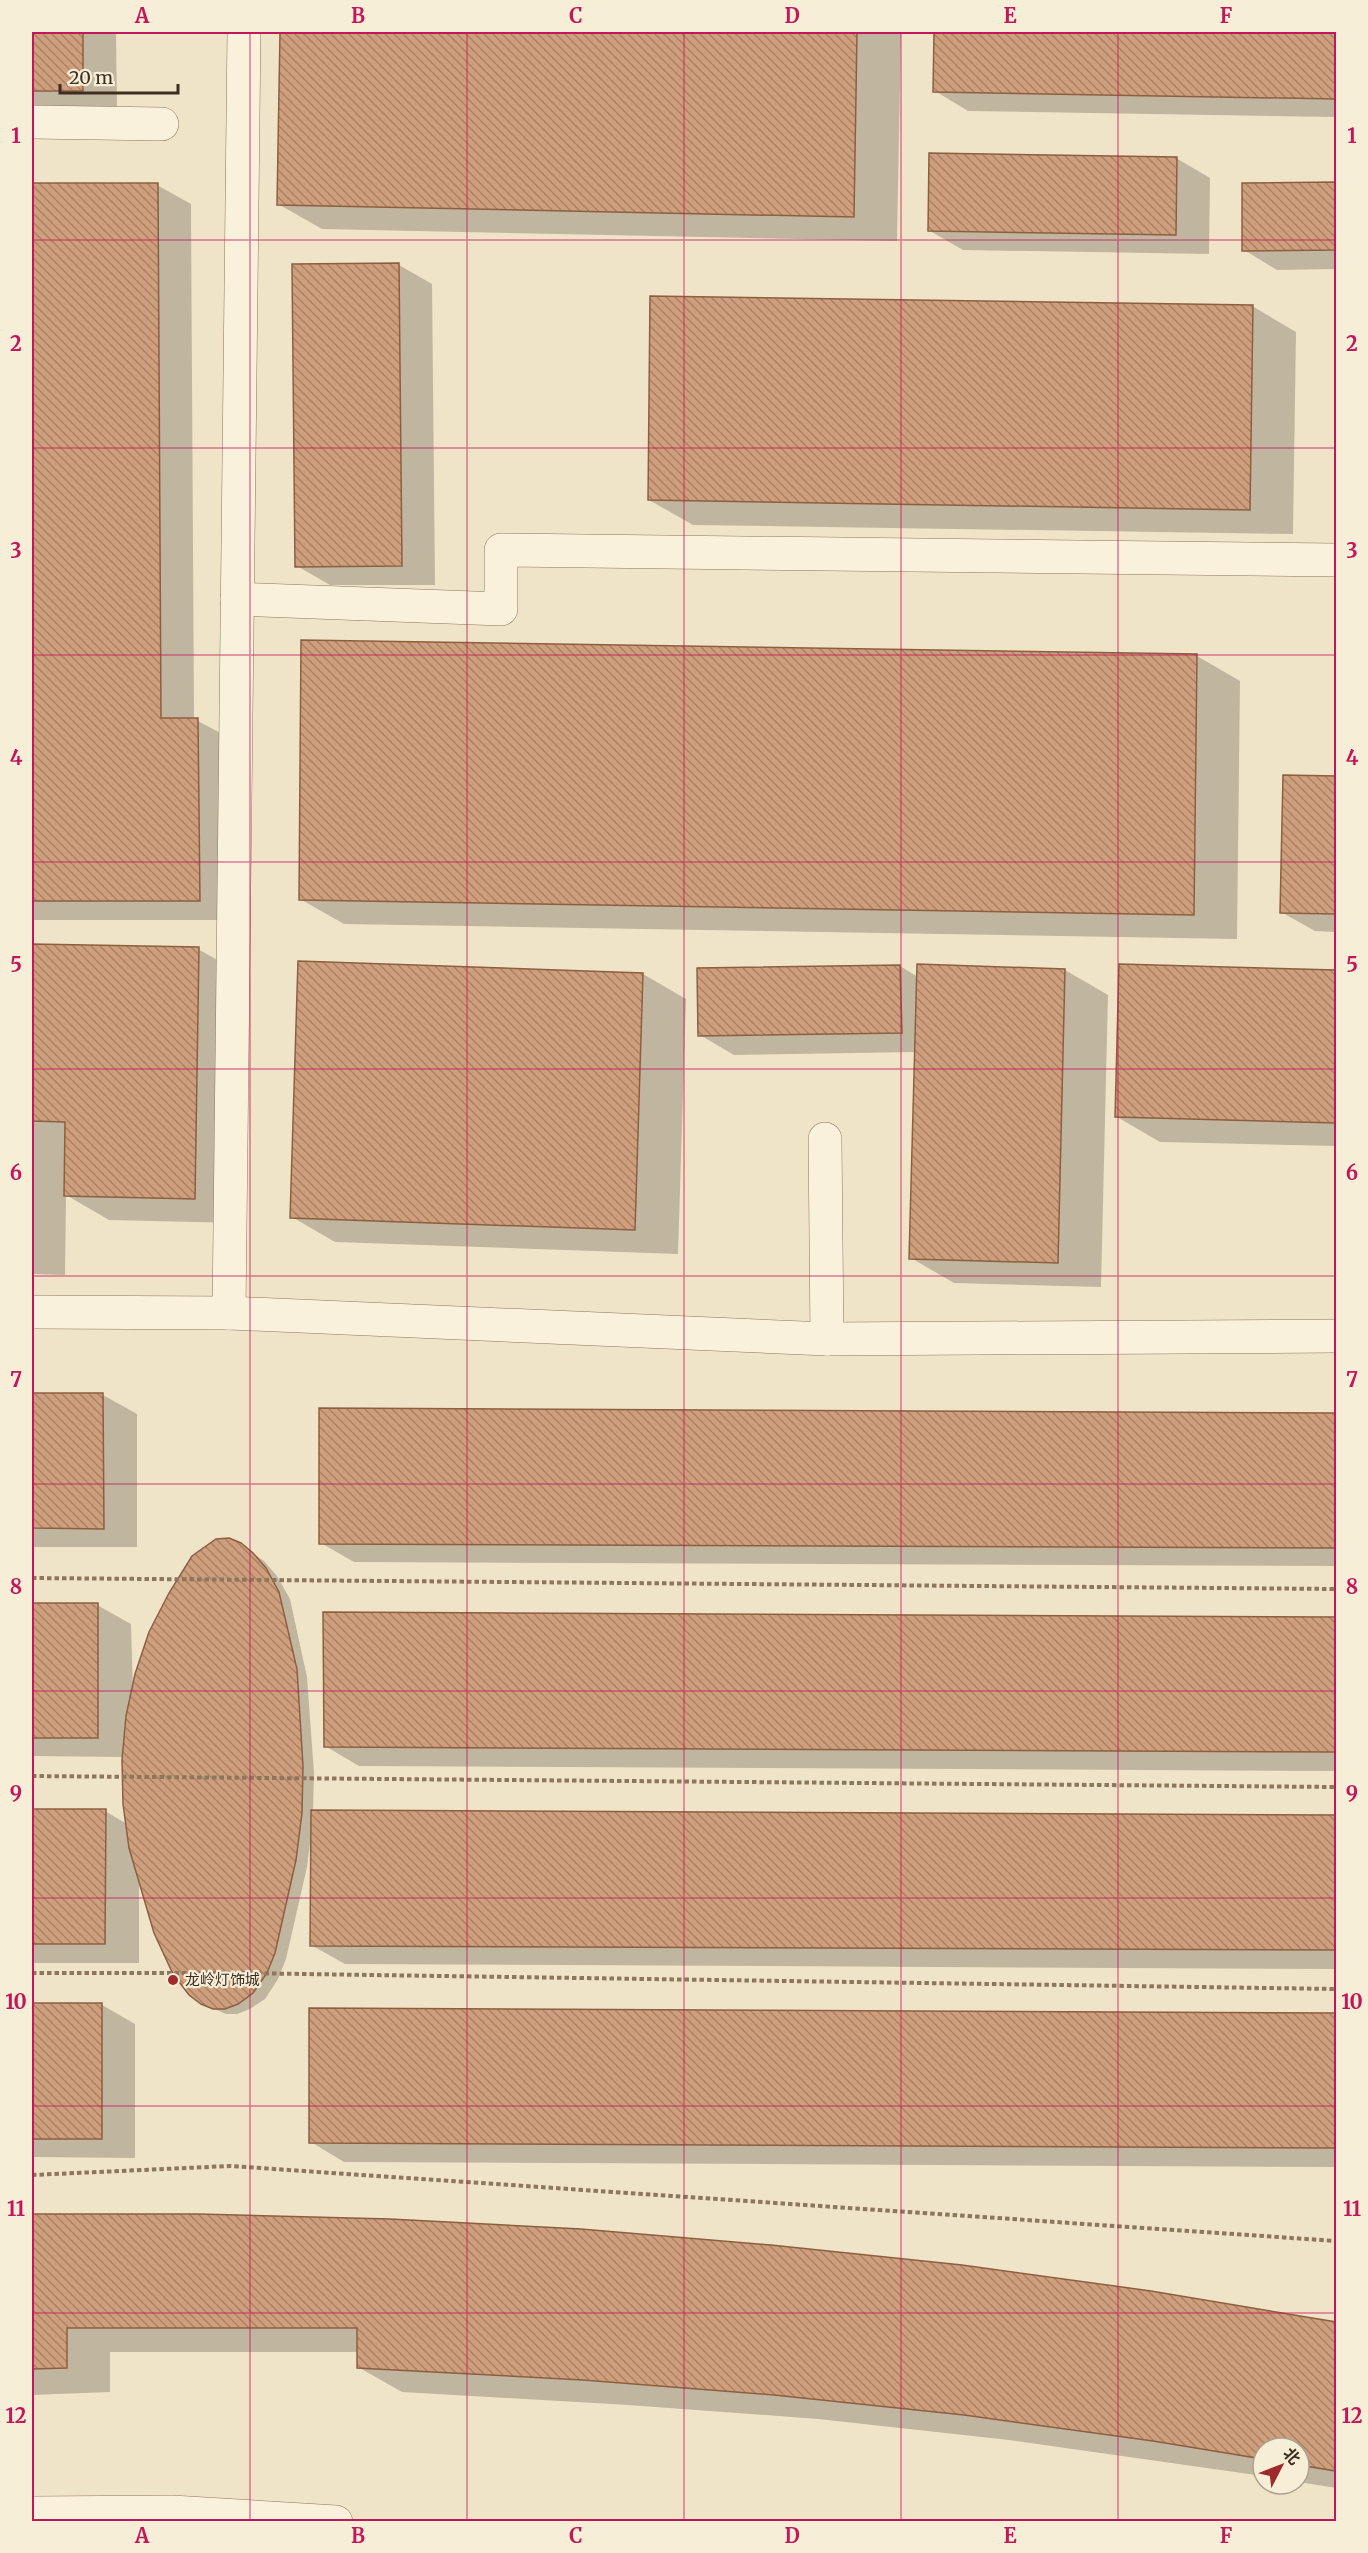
<svg xmlns="http://www.w3.org/2000/svg" width="1368" height="2553" viewBox="0 0 1368 2553" font-family="Merriweather,'Noto Sans SC',serif">
  <style>
    .shadow { fill: #0003 }
    .building { fill: url(#building-back-hatch); stroke: #8d5f41; stroke-width: 1.5 }
    .lines { fill: none; stroke-linecap: round; stroke-linejoin: round }
    .minor-casing { stroke: #8d765c; stroke-width: 34 }
    .path { stroke: #8d765c; stroke-width: 4; stroke-dasharray: 4.5 3; stroke-linecap: butt }
    .minor { stroke: #faf1dc; stroke-width: 33 }
    .grid { fill: none; stroke: #c2185b; stroke-width: 1.5; stroke-opacity: 0.55 }
    .poi-dot { fill: #9e2a2b; stroke: #f7eed8; stroke-width: 2 }
    .labels { text-anchor: middle; stroke-width: 4.5; stroke-linejoin: round; paint-order: stroke }
    .poi-label { font-size: 15px; fill: #3d2e20; stroke: #f7eed8; text-anchor: start }
    .neatline { fill: none; stroke: #c2185b; stroke-width: 2 }
    .grid-label { font-size: 20px; text-anchor: middle; font-weight: bold; fill: #c2185b }
  </style>
  <defs>
    <pattern id="building-back-hatch" width="6" height="6" patternUnits="userSpaceOnUse" patternTransform="scale(1.5)"><rect width="6" height="6" fill="#cf9f7d"/><path d="M-1 5l2 2M0 0l6 6M5-1l2 2" fill="none" stroke="#a98266"/></pattern>
  </defs>
  <rect width="100%" height="100%" fill="#f0e4c8"/>
  <g class="shadow">
    <polygon points="32,32 116,32 117,109 32,110"/>
    <polygon points="281,32 901,32 897,241 322,229 278,204"/>
    <polygon points="935,32 1336,32 1336,117 968,111 935,91"/>
    <polygon points="1176,158 1210,178 1209,254 963,250 930,231"/>
    <polygon points="1336,184 1336,269 1277,270 1244,250 1243,185"/>
    <polygon points="32,185 157,185 191,204 194,719 232,739 233,920 32,920"/>
    <polygon points="399,265 432,284 435,585 330,585 297,566"/>
    <polygon points="1252,306 1296,332 1293,534 693,525 649,500"/>
    <polygon points="1197,656 1240,681 1237,939 344,924 300,899"/>
    <polygon points="1284,777 1336,778 1336,932 1315,931 1281,912"/>
    <polygon points="32,945 198,949 242,974 238,1223 109,1220 66,1195 65,1275 32,1274"/>
    <polygon points="900,966 918,977 1065,970 1108,995 1101,1287 954,1283 911,1258 916,1052 734,1055 700,1035"/>
    <polygon points="1120,966 1336,971 1336,1146 1160,1142 1117,1117"/>
    <polygon points="643,974 686,999 678,1254 335,1242 292,1217"/>
    <polygon points="32,1394 103,1395 137,1414 137,1547 32,1547"/>
    <polygon points="320,1410 1336,1414 1336,1566 354,1562 321,1543"/>
    <polygon points="240,1544 264,1561 277,1576 290,1599 307,1677 314,1773 313,1812 1336,1816 1336,1969 345,1964 311,1945 312,1843 310,1843 307,1867 286,1959 278,1979 265,1999 250,2009 237,2014 226,2014 201,2003 139,1879 139,1963 32,1963 32,1811 105,1811 127,1824 123,1757 32,1756 32,1604 97,1605 131,1624 133,1692"/>
    <polygon points="325,1613 1336,1618 1336,1771 359,1766 325,1746"/>
    <polygon points="32,2005 102,2005 135,2024 135,2158 32,2157"/>
    <polygon points="311,2009 1336,2014 1336,2167 344,2162 311,2142"/>
    <polygon points="32,2215 199,2215 1151,2293 1336,2325 1336,2488 1299,2482 1299,2448 1263,2448 1263,2476 1009,2440 818,2419 628,2405 402,2392 358,2367 358,2352 110,2352 110,2392 32,2395"/>
  </g>
  <g class="building">
    <rect x="32" y="32" width="51" height="59"/>
    <polygon points="280,32 857,32 854,217 277,205"/>
    <polygon points="934,32 1336,32 1336,99 933,92"/>
    <polygon points="929,153 1177,157 1176,235 928,231"/>
    <polygon points="1336,182 1336,250 1242,251 1242,183"/>
    <polygon points="32,183 158,183 161,718 198,718 200,901 32,901"/>
    <polygon points="399,263 402,566 295,567 292,264"/>
    <polygon points="650,296 1253,305 1250,510 648,500"/>
    <polygon points="301,640 1197,654 1194,915 299,900"/>
    <polygon points="1283,775 1336,776 1336,914 1280,913"/>
    <polygon points="32,944 199,947 195,1199 64,1196 65,1122 32,1121"/>
    <polygon points="298,961 643,973 635,1230 290,1218"/>
    <polygon points="917,964 1065,969 1058,1263 909,1259"/>
    <polygon points="1119,964 1336,970 1336,1123 1115,1117"/>
    <polygon points="900,965 902,1033 698,1036 697,968"/>
    <polygon points="32,1127 33,1127 32,1257"/>
    <polygon points="32,1393 103,1393 104,1529 32,1528"/>
    <polygon points="319,1408 1336,1413 1336,1548 319,1544"/>
    <polygon points="229,1538 241,1543 253,1553 266,1568 279,1592 297,1669 303,1766 302,1813 296,1860 275,1953 267,1973 253,1993 238,2004 225,2009 213,2009 201,2004 189,1995 173,1974 154,1933 129,1848 123,1804 122,1760 126,1716 135,1674 149,1632 169,1593 192,1556 216,1539"/>
    <rect x="32" y="1603" width="66" height="135"/>
    <polygon points="323,1612 1336,1617 1336,1752 324,1747"/>
    <polygon points="32,1809 106,1809 105,1944 32,1944"/>
    <polygon points="311,1810 1336,1815 1336,1950 310,1946"/>
    <rect x="32" y="2003" width="70" height="136"/>
    <polygon points="309,2008 1336,2013 1336,2148 309,2143"/>
    <polygon points="32,2214 199,2214 390,2219 581,2229 771,2245 962,2265 1151,2291 1336,2322 1336,2471 1299,2465 1299,2448 1263,2448 1263,2459 1153,2441 964,2415 774,2395 583,2380 357,2368 357,2328 67,2328 67,2368 32,2369"/>
  </g>
  <g class="lines">
    <defs>
      <g id="minor">
        <polyline points="32,122 162,124"/>
        <polyline points="237,599 501,609 501,550 1336,560"/>
        <polyline points="825,1139 827,1339"/>
        <polyline points="32,1312 229,1313 827,1339 1336,1336"/>
        <polyline points="229,1313 244,32"/>
        <polyline points="32,2513 172,2512 336,2522"/>
      </g>
    </defs>
    <use href="#minor" class="minor-casing"/>
    <g class="path">
      <polyline points="32,1578 1336,1589"/>
      <polyline points="32,1776 1336,1787"/>
      <polyline points="32,1973 235,1973 1336,1989"/>
      <polyline points="32,2175 230,2166 1336,2241"/>
    </g>
    <use href="#minor" class="minor"/>
  </g>
  <path class="grid" d="M250,32v2490M467,32v2490M684,32v2490M901,32v2490M1118,32v2490M32,240h1304M32,448h1304M32,655h1304M32,862h1304M32,1069h1304M32,1276h1304M32,1484h1304M32,1691h1304M32,1898h1304M32,2106h1304M32,2313h1304"/>
  <circle class="poi-dot" cx="173" cy="1980" r="6"/>
  <g class="labels">
    <g class="poi-label">
      <text x="185" y="1985">龙岭灯饰城</text>
    </g>
  </g>
  <rect width="1368" height="2553" fill="none" stroke="#f7eed8" stroke-width="66"/>
  <g transform="translate(1281 2466) rotate(48)"><circle r="28" fill="#f7eed8" stroke="#ada18e" stroke-width="1.5"/>
  <path d="M0-4.5L10 22L0 15L-10 22Z" fill="#9e2a2b"/>
  <text y="-9" font-size="16" font-weight="bold" text-anchor="middle" fill="#3d2e20">北</text>
  </g>
  <path d="M60 84v9h118v-9" fill="none" stroke="#3d2e20" stroke-width="3"/>
  <text x="69" y="84" font-size="18" fill="#3d2e20" stroke="#f7eed8" stroke-width="4.5" paint-order="stroke">20 m</text>
  <rect x="33" y="33" width="1302" height="2487" class="neatline"/>
  <g class="grid-label">
    <text x="142" y="23">A</text>
    <text x="358" y="23">B</text>
    <text x="576" y="23">C</text>
    <text x="792" y="23">D</text>
    <text x="1010" y="23">E</text>
    <text x="1226" y="23">F</text>
    <text x="16" y="143">1</text>
    <text x="1352" y="143">1</text>
    <text x="16" y="351">2</text>
    <text x="1352" y="351">2</text>
    <text x="16" y="558">3</text>
    <text x="1352" y="558">3</text>
    <text x="16" y="765">4</text>
    <text x="1352" y="765">4</text>
    <text x="16" y="972">5</text>
    <text x="1352" y="972">5</text>
    <text x="16" y="1180">6</text>
    <text x="1352" y="1180">6</text>
    <text x="16" y="1387">7</text>
    <text x="1352" y="1387">7</text>
    <text x="16" y="1594">8</text>
    <text x="1352" y="1594">8</text>
    <text x="16" y="1801">9</text>
    <text x="1352" y="1801">9</text>
    <text x="16" y="2009">10</text>
    <text x="1352" y="2009">10</text>
    <text x="16" y="2216">11</text>
    <text x="1352" y="2216">11</text>
    <text x="16" y="2423">12</text>
    <text x="1352" y="2423">12</text>
    <text x="142" y="2543">A</text>
    <text x="358" y="2543">B</text>
    <text x="576" y="2543">C</text>
    <text x="792" y="2543">D</text>
    <text x="1010" y="2543">E</text>
    <text x="1226" y="2543">F</text>
  </g>
</svg>
